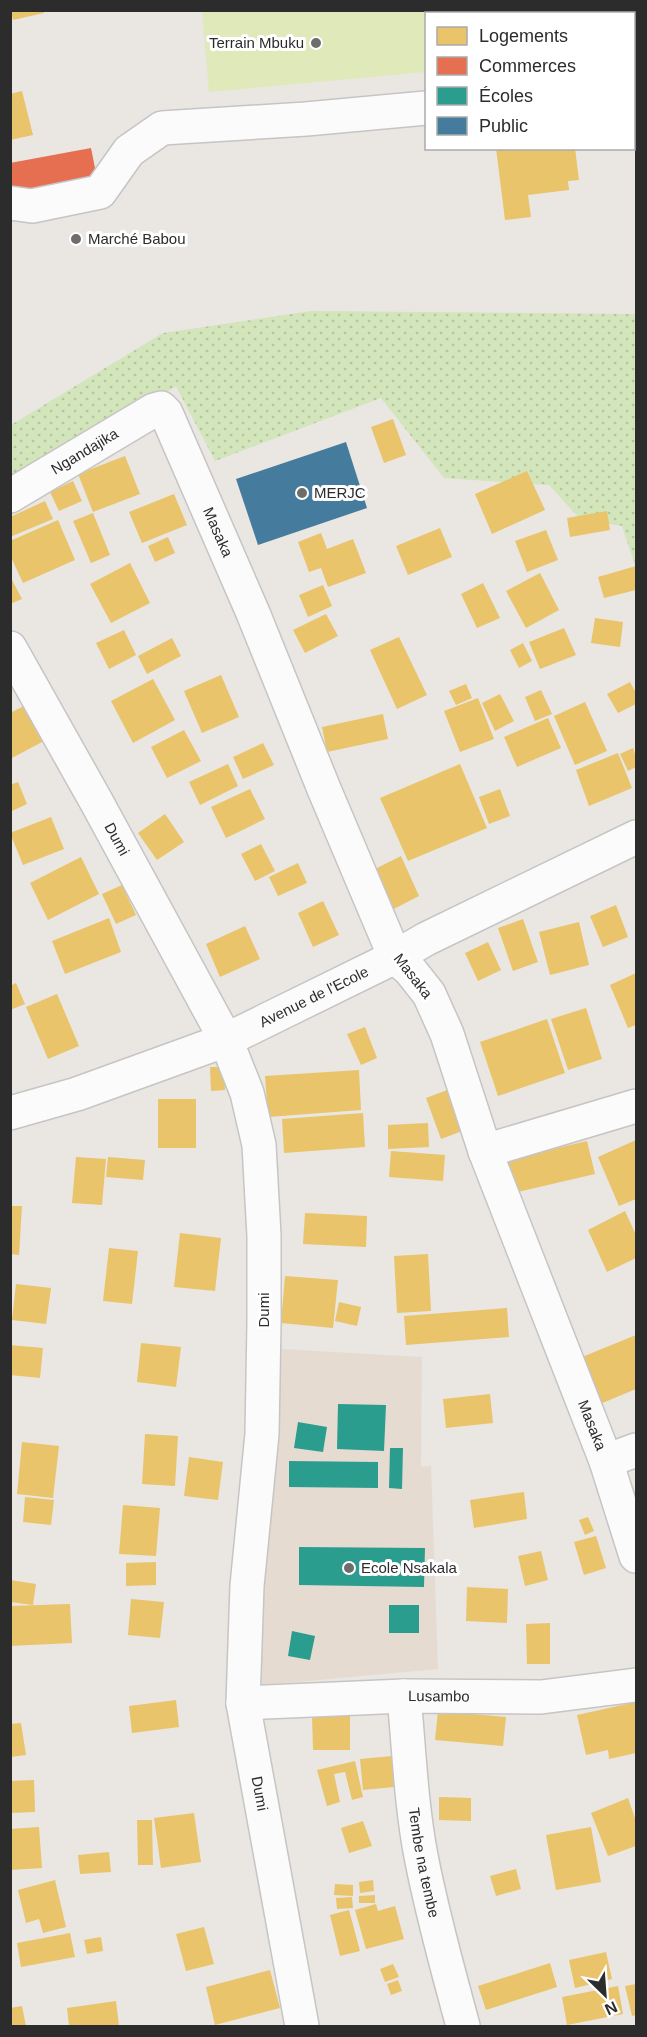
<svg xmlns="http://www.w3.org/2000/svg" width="647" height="2037" viewBox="0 0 647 2037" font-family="Arial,sans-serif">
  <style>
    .education { fill: #e5dbd1 }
    .grass { fill: url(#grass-dots) }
    .pitch { fill: #e0e9b9 }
    .homes { fill: #e9c46a }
    .shops { fill: #e76f51 }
    .schools { fill: #2a9d8f }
    .public { fill: #457b9d }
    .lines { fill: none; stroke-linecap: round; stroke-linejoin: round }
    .minor-casing { stroke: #c6c5c5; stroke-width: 36 }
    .minor { stroke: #fcfbfb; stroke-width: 33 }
    .poi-dot { fill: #6e6d6c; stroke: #fff; stroke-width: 2 }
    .labels { text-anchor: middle; stroke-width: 6; stroke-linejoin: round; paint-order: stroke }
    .poi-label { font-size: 15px; fill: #2c2c2c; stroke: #fff; text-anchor: start }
    .street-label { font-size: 15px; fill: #2c2c2c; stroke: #fff }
  </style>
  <defs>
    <pattern id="grass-dots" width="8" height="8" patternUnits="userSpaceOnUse" patternTransform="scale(1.5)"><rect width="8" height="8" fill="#d3e5bb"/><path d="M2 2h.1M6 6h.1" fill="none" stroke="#b5c5a1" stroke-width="1.8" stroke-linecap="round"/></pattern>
  </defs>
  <rect width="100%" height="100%" fill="#eae6e2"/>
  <polygon class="education" points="282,1349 422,1357 421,1467 431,1466 438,1669 253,1686"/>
  <polygon class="grass" points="311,311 636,314 636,568 622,526 580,519 549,485 444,478 381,398 215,461 176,386 11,493 11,425 163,333"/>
  <polygon class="pitch" points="582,10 582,13 426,14 426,72 209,92 202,11"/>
  <g class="homes">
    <polygon points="11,10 44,10 44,13 13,20"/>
    <polygon points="22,91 33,135 10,140 10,94"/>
    <polygon points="496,148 575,148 579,180 568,181 569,190 528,195 531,217 505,220"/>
    <polygon points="393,419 406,455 384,463 371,427"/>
    <polygon points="125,456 140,494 93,512 78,474"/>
    <polygon points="527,471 545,510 492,534 475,494"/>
    <polygon points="73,481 82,501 59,511 50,492"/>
    <polygon points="174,494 187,525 142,543 129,512"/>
    <polygon points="45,501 53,519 10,537 10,517"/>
    <polygon points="607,511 610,530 570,537 567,518"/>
    <polygon points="93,513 110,555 91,563 73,521"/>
    <polygon points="58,520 75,560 23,583 10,555 10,541"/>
    <polygon points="440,528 452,557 408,575 396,546"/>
    <polygon points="546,530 558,560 527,572 515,541"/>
    <polygon points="321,533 327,549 353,539 366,573 328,587 321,568 309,572 298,542"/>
    <polygon points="168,537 175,553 155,562 148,546"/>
    <polygon points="130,563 150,603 111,623 90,584"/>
    <polygon points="636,566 636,590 604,598 598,577"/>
    <polygon points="540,573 559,610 526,628 506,591"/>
    <polygon points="10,576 22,599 10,604"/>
    <polygon points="483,583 500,618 477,628 461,594"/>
    <polygon points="323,585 332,606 308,617 299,595"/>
    <polygon points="326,614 338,636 305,653 293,630"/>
    <polygon points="595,618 623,622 620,647 591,643"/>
    <polygon points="564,628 576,655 540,669 529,642"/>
    <polygon points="124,630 136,655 109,669 96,643"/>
    <polygon points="399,637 427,695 397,709 370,650"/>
    <polygon points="172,638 181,656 147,674 138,656"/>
    <polygon points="523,643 532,661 519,668 510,650"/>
    <polygon points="221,675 239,717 202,733 184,691"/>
    <polygon points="153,679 175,720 133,743 111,701"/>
    <polygon points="630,682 636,693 636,704 618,713 607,694"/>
    <polygon points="466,684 472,698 456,705 449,691"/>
    <polygon points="541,690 552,714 535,721 525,697"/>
    <polygon points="500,694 514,721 495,731 482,703"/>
    <polygon points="478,698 494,739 460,752 444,711"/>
    <polygon points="585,702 607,751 575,765 554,716"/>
    <polygon points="26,705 44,741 10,759 10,713"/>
    <polygon points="383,714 388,739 327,752 322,727"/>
    <polygon points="548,718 561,748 517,767 504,737"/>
    <polygon points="184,730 201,761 167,778 151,747"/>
    <polygon points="263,743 274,765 243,779 233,757"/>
    <polygon points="633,748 636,757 636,767 628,771 620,754"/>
    <polygon points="618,753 632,788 589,806 576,770"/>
    <polygon points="228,764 238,786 200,805 189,782"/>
    <polygon points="460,764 487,828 408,861 380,798"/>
    <polygon points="18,782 27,804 10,812 10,785"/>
    <polygon points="250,789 265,819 226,838 211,807"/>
    <polygon points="500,789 510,816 489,824 479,797"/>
    <polygon points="165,814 184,842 157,860 138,833"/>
    <polygon points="51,817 64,849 23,865 10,833"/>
    <polygon points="261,844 275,871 255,881 241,854"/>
    <polygon points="401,856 419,896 386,913 367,873"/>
    <polygon points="81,857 99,894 48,920 30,883"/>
    <polygon points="298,863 307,883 278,896 269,877"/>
    <polygon points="122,885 136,915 116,924 102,894"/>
    <polygon points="323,901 339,935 313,947 298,913"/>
    <polygon points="616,905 628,937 603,947 590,916"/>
    <polygon points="109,918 121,952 65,974 52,941"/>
    <polygon points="523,919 538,962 513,971 498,928"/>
    <polygon points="579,922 589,965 550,975 539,932"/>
    <polygon points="245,926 260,959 220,977 206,944"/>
    <polygon points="488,942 501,970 478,981 465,953"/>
    <polygon points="636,973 636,1025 628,1028 610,985"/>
    <polygon points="16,983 25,1004 10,1010 10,986"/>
    <polygon points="57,994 79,1046 48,1059 26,1007"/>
    <polygon points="586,1008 602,1059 568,1070 551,1019"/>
    <polygon points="547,1019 565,1073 498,1096 480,1042"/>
    <polygon points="365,1027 377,1058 361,1065 347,1034"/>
    <polygon points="210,1067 224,1067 225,1090 211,1091"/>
    <polygon points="359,1070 361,1110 268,1117 265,1076"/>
    <polygon points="450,1089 465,1130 441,1139 426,1098"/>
    <rect x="158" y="1099" width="38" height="49"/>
    <polygon points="363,1113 365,1147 284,1153 282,1119"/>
    <polygon points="428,1123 429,1147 388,1149 388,1125"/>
    <polygon points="636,1140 636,1199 619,1206 598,1157"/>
    <polygon points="587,1141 595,1174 505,1195 498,1162"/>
    <polygon points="391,1151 445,1155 443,1181 389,1177"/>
    <polygon points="76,1157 106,1159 102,1205 72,1203"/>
    <polygon points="108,1157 145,1160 143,1180 106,1177"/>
    <polygon points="10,1206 22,1206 19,1255 10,1254"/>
    <polygon points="625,1211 636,1235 636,1258 607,1272 588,1230"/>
    <polygon points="305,1213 367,1216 366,1247 303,1244"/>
    <polygon points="180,1233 221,1238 215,1291 174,1287"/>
    <polygon points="109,1248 138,1251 132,1304 103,1301"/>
    <polygon points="428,1254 431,1311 397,1313 394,1256"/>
    <polygon points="285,1276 338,1280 333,1328 281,1323"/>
    <polygon points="16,1284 51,1288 46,1324 12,1320"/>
    <polygon points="339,1302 361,1307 357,1326 335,1321"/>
    <polygon points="507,1308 509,1337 406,1345 404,1316"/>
    <polygon points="636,1335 636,1389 600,1404 582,1357"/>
    <polygon points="141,1343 181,1347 176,1387 137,1382"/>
    <polygon points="10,1345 43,1348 40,1378 10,1375"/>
    <polygon points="490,1394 493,1423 446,1428 443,1399"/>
    <polygon points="145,1434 178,1436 175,1486 142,1484"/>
    <polygon points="22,1442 59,1446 53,1498 17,1494"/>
    <polygon points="189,1457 223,1462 218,1500 184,1496"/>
    <polygon points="524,1492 527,1519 474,1528 470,1500"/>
    <polygon points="25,1497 54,1500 51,1525 23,1522"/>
    <polygon points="123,1505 160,1508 156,1556 119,1554"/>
    <polygon points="588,1517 594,1531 585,1535 579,1520"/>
    <polygon points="596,1536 606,1568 584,1575 574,1542"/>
    <polygon points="541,1551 548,1580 525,1586 518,1556"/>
    <polygon points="156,1562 156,1585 126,1586 126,1563"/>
    <polygon points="10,1580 36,1584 33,1605 10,1602"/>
    <polygon points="467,1587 508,1589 507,1623 466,1621"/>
    <polygon points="131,1599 164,1602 160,1638 128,1635"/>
    <polygon points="70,1604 72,1643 10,1646 10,1606"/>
    <polygon points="550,1623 550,1664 527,1664 526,1624"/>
    <polygon points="176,1700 179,1727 132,1733 129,1706"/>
    <polygon points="636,1702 636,1753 609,1759 608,1750 586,1755 577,1715"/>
    <polygon points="438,1711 506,1717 503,1746 435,1740"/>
    <polygon points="312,1715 350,1715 350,1750 313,1750"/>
    <polygon points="21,1723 26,1755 10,1757 10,1724"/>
    <polygon points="392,1756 394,1787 363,1790 360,1759"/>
    <polygon points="355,1761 363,1797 352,1800 345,1772 334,1774 340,1802 327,1806 317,1770"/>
    <polygon points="34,1780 35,1812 10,1813 10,1781"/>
    <polygon points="439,1797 471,1798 471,1821 439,1820"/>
    <polygon points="628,1798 636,1821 636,1846 608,1856 591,1813"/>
    <polygon points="194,1813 201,1862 161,1868 154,1818"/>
    <polygon points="137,1820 152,1820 153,1865 138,1865"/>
    <polygon points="363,1821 372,1846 349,1853 341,1828"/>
    <polygon points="39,1827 42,1868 10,1870 10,1829"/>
    <polygon points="591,1827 601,1882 556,1890 546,1835"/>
    <polygon points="109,1852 111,1872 80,1874 78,1855"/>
    <polygon points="516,1869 521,1889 496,1896 490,1876"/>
    <polygon points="55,1880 66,1927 43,1933 39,1919 26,1923 18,1890"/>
    <polygon points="373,1880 374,1891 360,1893 359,1882"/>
    <polygon points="335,1884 353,1885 353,1896 334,1895"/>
    <polygon points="375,1895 375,1903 359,1903 359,1896"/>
    <polygon points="352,1897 353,1908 337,1909 336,1898"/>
    <polygon points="376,1904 378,1911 395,1906 404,1939 366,1949 355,1910"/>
    <polygon points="349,1910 360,1951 340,1956 330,1915"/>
    <polygon points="204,1927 214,1964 186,1971 176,1934"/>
    <polygon points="70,1933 75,1957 21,1967 17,1943"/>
    <polygon points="101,1937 103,1951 87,1954 84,1940"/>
    <polygon points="606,1952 612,1979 575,1988 569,1960"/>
    <polygon points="550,1963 557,1987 486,2010 478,1986"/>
    <polygon points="393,1964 399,1977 385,1982 380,1969"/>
    <polygon points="270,1970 280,2008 215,2025 206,1987"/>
    <polygon points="398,1980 402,1991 391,1995 387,1984"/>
    <polygon points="636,1984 636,2015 632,2016 625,1986"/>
    <polygon points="618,1986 623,2014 567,2025 562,1997"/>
    <polygon points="116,2001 119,2026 69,2026 67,2008"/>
    <polygon points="22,2006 26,2026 10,2026 10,2008"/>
  </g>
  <polygon class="shops" points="91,148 97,178 10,194 10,163"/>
  <g class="schools">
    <polygon points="338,1404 386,1405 384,1451 337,1449"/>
    <polygon points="298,1422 327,1427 323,1452 294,1448"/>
    <polygon points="390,1448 403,1448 402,1489 389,1488"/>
    <polygon points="289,1461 378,1462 378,1488 289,1487"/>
    <polygon points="299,1547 425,1548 424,1587 299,1585"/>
    <rect x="389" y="1605" width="30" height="28"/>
    <polygon points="292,1631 315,1636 310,1660 288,1656"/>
  </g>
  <polygon class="public" points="346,442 367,508 258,545 236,479"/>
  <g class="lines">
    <defs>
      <g id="minor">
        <polyline points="634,102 636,102"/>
        <polyline points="10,203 32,206 100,192 129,151 162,128 306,119 426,108"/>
        <path id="s1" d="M10,496l144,-86 7,-2 5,5 87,200 71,176 71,168 15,13 19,24 18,40 38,117 121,310 30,95"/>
        <path id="s2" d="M10,648l86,153 130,239 21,53 12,52 5,91v87l-2,111 -15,152 -4,117 59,323"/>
        <path id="s3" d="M10,1113l67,-19 149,-54 169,-83 31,-18 210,-102"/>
        <polyline points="485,1151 636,1106"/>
        <polyline points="606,1461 636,1450"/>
        <path id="s4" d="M404,1696c5,53 7,108 17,160 11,58 27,114 42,170"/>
        <path id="s5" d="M243,1703l161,-7 137,1 95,-12"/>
      </g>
    </defs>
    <use href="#minor" class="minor-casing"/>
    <use href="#minor" class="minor"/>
  </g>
  <g class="poi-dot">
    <circle cx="316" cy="43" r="6"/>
    <circle cx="76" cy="239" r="6"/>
    <circle cx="302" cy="493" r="6"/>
    <circle cx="349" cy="1568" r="6"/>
  </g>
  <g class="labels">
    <g class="poi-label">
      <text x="304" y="48" text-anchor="end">Terrain Mbuku</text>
      <text x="88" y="244">Marché Babou</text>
      <text x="314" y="498">MERJC</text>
      <text x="361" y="1573">Ecole Nsakala</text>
    </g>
    <g class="street-label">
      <text dy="5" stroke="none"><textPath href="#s1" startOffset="87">Ngandajika</textPath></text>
      <text dy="5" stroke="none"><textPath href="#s1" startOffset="312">Masaka</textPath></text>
      <text dy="5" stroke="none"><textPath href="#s2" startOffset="219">Dumi</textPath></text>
      <text transform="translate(413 976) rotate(52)" y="5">Masaka</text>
      <text dy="5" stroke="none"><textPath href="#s3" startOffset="326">Avenue de l'Ecole</textPath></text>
      <text transform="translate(264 1310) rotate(-90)" y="5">Dumi</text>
      <text dy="5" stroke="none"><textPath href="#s1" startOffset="1284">Masaka</textPath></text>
      <text dy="5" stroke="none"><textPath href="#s5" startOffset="196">Lusambo</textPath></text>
      <text dy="5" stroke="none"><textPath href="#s2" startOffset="1209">Dumi</textPath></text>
      <text dy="5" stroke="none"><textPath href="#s4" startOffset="168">Tembe na tembe</textPath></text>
    </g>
  </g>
  <rect width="647" height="2037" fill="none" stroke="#2c2c2c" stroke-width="24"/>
  <rect x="425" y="12" width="210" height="138" fill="#ffffff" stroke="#ababab" stroke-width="1.5"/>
  <rect x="437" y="27" width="30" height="18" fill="#e9c46a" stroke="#ababab" stroke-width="1.5"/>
  <text x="479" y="42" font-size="18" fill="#2c2c2c">Logements</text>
  <rect x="437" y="57" width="30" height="18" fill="#e76f51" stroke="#ababab" stroke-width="1.5"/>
  <text x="479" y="72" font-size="18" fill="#2c2c2c">Commerces</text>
  <rect x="437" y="87" width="30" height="18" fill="#2a9d8f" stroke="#ababab" stroke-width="1.5"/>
  <text x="479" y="102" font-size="18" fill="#2c2c2c">Écoles</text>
  <rect x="437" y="117" width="30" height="18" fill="#457b9d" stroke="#ababab" stroke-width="1.5"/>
  <text x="479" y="132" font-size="18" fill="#2c2c2c">Public</text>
  <g transform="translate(605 1995) rotate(155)" stroke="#ffffff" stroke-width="4.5" paint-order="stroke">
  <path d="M0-4.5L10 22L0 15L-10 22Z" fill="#2c2c2c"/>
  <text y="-9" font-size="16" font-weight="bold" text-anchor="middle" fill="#2c2c2c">N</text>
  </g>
</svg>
